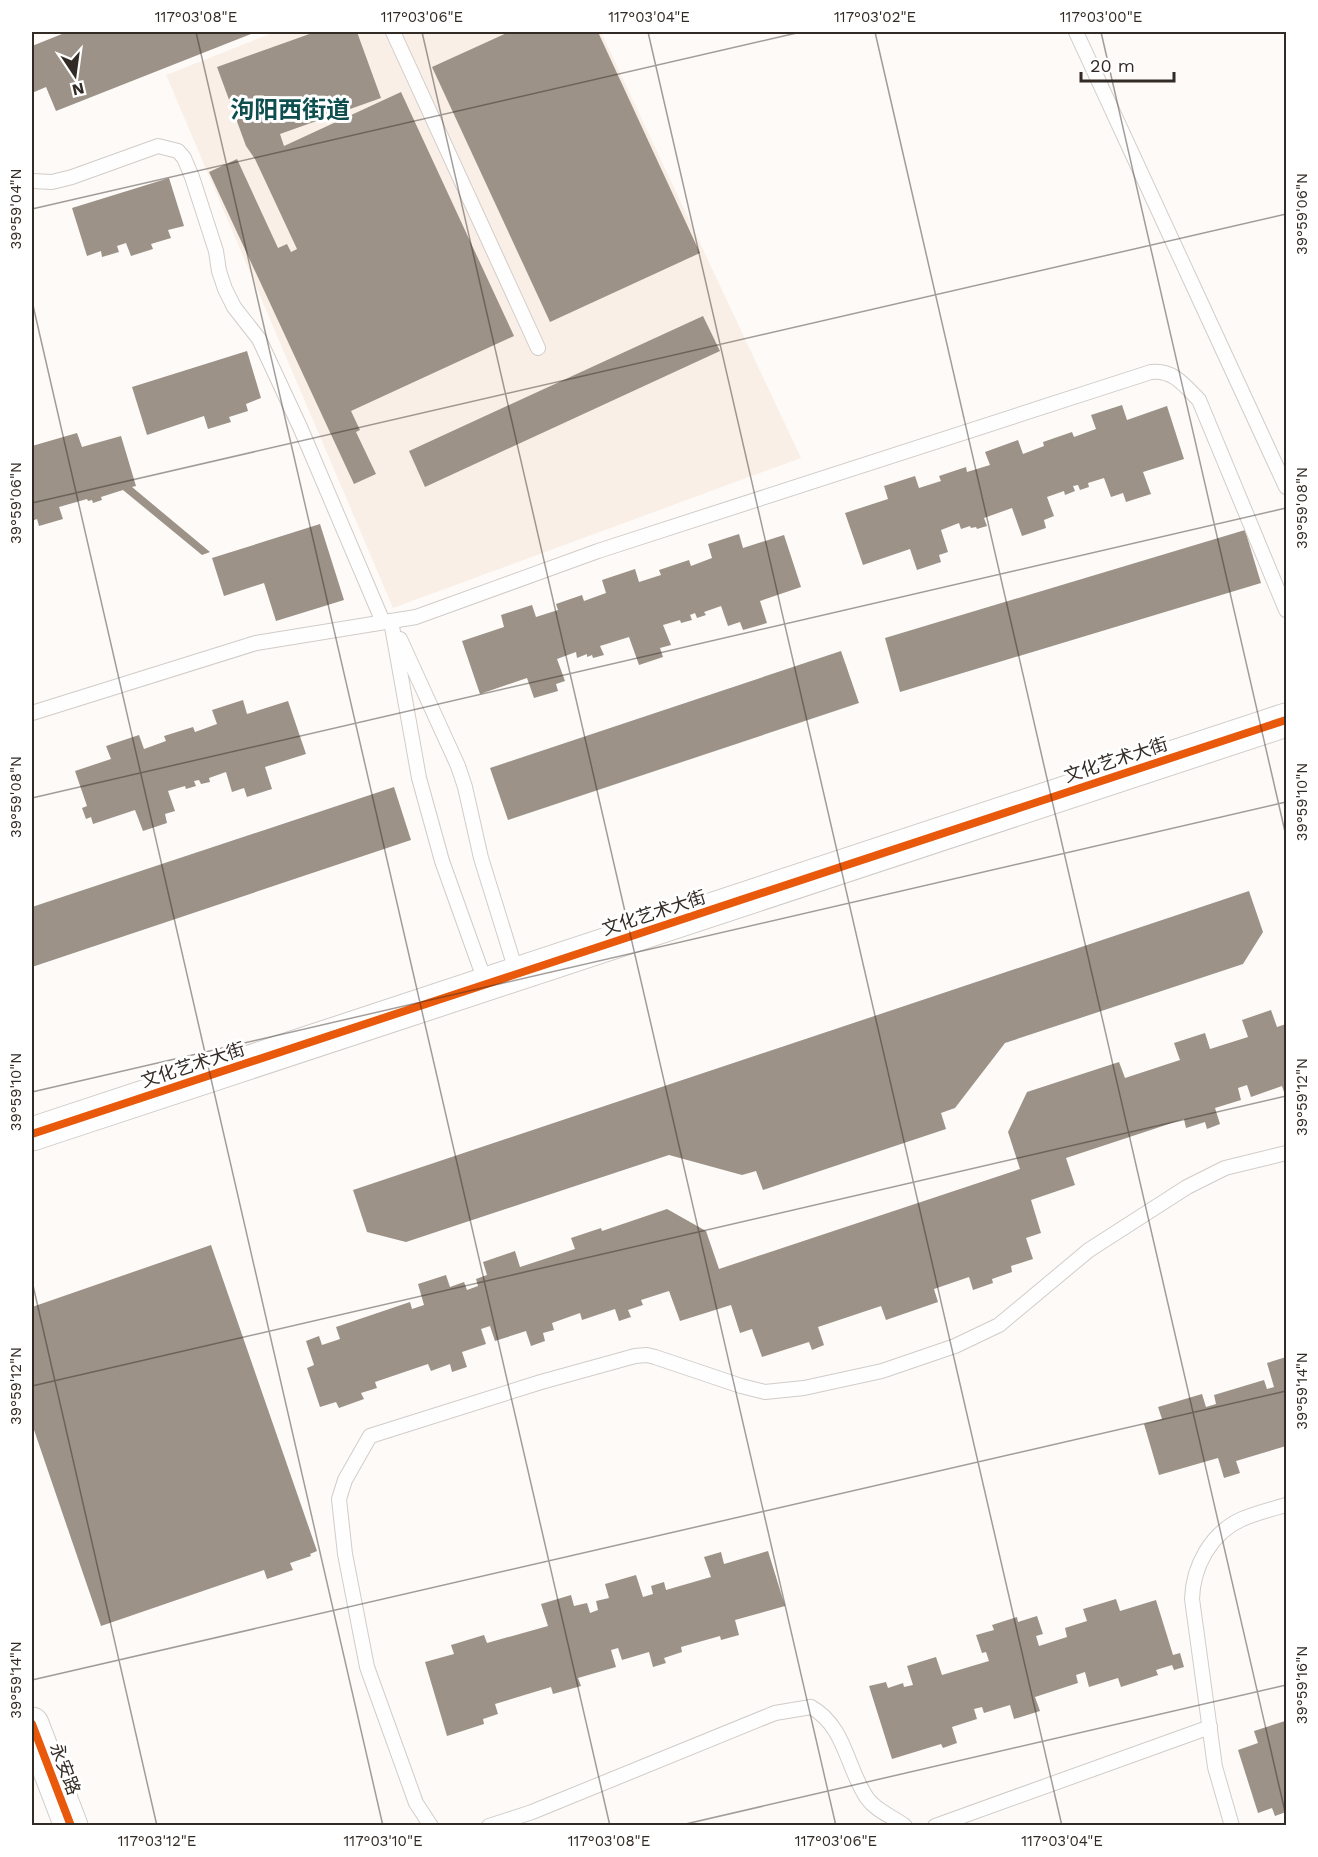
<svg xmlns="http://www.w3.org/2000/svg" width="1318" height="1857" viewBox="0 0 1318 1857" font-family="'Work Sans','Noto Sans SC',sans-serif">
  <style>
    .built { fill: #f9efe7 }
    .building { fill: #9c9287 }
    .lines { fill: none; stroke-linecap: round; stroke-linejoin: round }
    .lane-casing { stroke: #d1ccc8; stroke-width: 16 }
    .secondary-casing { stroke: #d1ccc8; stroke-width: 35 }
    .lane { stroke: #fffefe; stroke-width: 14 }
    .secondary { stroke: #fffefe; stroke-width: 33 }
    .cycleway-casing { stroke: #fff; stroke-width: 11 }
    .cycleway { stroke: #e8590c; stroke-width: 8 }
    .ticks { fill: none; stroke: #322a24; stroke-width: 1.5; stroke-opacity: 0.45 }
    .labels { text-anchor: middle; stroke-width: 6; stroke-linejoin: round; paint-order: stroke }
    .street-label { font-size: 18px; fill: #322a24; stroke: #fff }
    .district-label { font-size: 24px; font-weight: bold; fill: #0f4e4f; stroke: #fff }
    .neatline { fill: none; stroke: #322a24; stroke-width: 2 }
    .ticks-label { font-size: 15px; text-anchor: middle; fill: #322a24 }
  </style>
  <rect width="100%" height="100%" fill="#fdfaf8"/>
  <polygon class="built" points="275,32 601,32 801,458 393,608 166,75"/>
  <g class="building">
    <polygon points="67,32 256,32 56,111 46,87 32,93 32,46"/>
    <polygon points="315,32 357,32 381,98 280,134 284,146 401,92 514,336 351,411 360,430 356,432 376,474 354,484 209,172 237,159 278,248 287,244 291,252 297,249 255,159 246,146 217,67"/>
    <polygon points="509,32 598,32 700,253 550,322 432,67"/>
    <polygon points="169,178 184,226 168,230 171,238 151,244 153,249 131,256 126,243 117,246 119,252 102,257 101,251 87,256 72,208"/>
    <polygon points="703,316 720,351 425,487 409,451"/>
    <polygon points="247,351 261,398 246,404 248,411 229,417 231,422 208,429 204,416 147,435 132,387"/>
    <polygon points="1122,405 1127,420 1167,406 1184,459 1143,472 1151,494 1126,502 1123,493 1111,497 1104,478 1088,483 1089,487 1080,490 1078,485 1073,486 1075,491 1065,495 1064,491 1047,497 1054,516 1044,520 1046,528 1022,536 1012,508 984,518 987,526 977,529 976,527 971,528 970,526 961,529 959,523 941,530 948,552 939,555 941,562 917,570 910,549 863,565 845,513 888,499 884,486 915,476 919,488 941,481 939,476 966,467 967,472 990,465 985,452 1018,440 1023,454 1044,446 1043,442 1072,432 1074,437 1096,429 1091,415"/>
    <polygon points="77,433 82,447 121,436 136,486 132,487 210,552 202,555 123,490 101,497 102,500 93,503 92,500 88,501 87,499 59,507 63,519 39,526 37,519 32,521 32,446"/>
    <polygon points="320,524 344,600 276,621 264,583 224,596 212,558"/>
    <polygon points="1245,530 1261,583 900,692 885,638"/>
    <polygon points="739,534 743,548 784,535 801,587 760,601 767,623 743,630 740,622 728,626 721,606 704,612 706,615 697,618 695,613 690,615 692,620 681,623 680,620 663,625 671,645 660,648 663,657 639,665 629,637 600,646 604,655 593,658 592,655 587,657 587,654 577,658 576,652 557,659 565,681 556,684 558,691 534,698 527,678 480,694 462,641 504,627 501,615 532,605 536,617 558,610 556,604 582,595 584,601 606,593 602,580 635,569 639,582 661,575 659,570 689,560 691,566 712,558 708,544"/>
    <polygon points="841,651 859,703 508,820 490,768"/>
    <polygon points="243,700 247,714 288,701 306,754 265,767 272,789 247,797 244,788 232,792 226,772 209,778 210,782 201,784 199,780 194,781 196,786 186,789 185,786 168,791 175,811 165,814 167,823 143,831 135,810 93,824 91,817 86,819 82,808 87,806 75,771 111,759 106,746 139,735 144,749 166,741 164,736 193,727 195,732 217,724 212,710"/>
    <polygon points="394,787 411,840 32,967 32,907"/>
    <polygon points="1249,891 1263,932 1243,964 1005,1043 955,1108 941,1113 946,1129 763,1190 756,1171 742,1175 669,1155 406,1242 367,1232 353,1190"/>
    <polygon points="1271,1010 1277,1027 1286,1024 1286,1098 1282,1086 1251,1097 1247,1085 1238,1088 1241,1100 1215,1108 1220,1124 1207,1129 1205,1122 1186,1128 1184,1119 1066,1158 1075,1185 1031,1200 1041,1233 1026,1238 1033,1259 1011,1266 1012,1272 992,1279 993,1283 973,1290 969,1277 934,1289 938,1302 886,1320 881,1306 818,1327 824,1345 812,1350 809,1342 762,1357 752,1329 740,1333 731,1305 680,1321 669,1291 641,1300 643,1305 628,1310 631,1317 619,1321 615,1309 582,1320 580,1313 552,1323 554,1330 543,1333 545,1341 531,1346 526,1331 495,1341 490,1326 481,1329 486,1344 462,1352 467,1367 452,1372 450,1364 431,1371 428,1364 375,1382 377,1388 361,1393 364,1399 339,1408 336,1402 320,1407 307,1368 314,1365 306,1341 319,1336 322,1345 340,1339 336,1327 410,1302 412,1309 424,1305 418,1284 446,1275 450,1287 464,1282 467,1290 478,1286 476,1279 487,1275 483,1262 515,1251 520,1267 575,1249 571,1238 601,1228 602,1231 667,1209 706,1231 719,1269 1020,1169 1008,1132 1027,1092 1119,1062 1125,1078 1180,1060 1174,1043 1205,1033 1210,1049 1248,1037 1242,1020"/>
    <polygon points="211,1245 317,1551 310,1554 311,1556 290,1563 293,1570 267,1579 264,1570 101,1626 32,1424 32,1307"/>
    <polygon points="1286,1357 1286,1446 1236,1461 1240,1473 1224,1478 1218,1458 1159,1475 1144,1424 1162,1419 1158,1407 1202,1394 1206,1407 1216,1404 1214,1395 1264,1380 1267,1389 1274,1387 1267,1363"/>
    <polygon points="768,1551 785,1606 735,1620 739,1635 721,1640 720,1636 681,1647 682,1652 664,1658 666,1663 653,1667 649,1652 622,1660 618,1648 611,1650 616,1667 578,1678 581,1686 553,1694 551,1687 495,1704 498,1714 483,1719 484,1724 447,1736 425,1662 454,1654 451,1645 484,1635 487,1643 548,1626 541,1604 571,1595 574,1606 587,1603 590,1613 598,1610 596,1601 609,1598 605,1584 636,1575 643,1597 653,1594 651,1586 664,1582 666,1590 711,1577 704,1557 721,1552 724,1564"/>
    <polygon points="1116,1599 1120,1611 1156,1600 1173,1655 1180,1653 1184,1667 1174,1670 1172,1665 1156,1670 1158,1675 1121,1687 1118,1678 1089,1687 1085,1672 1076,1675 1078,1683 1035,1697 1040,1711 1014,1719 1010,1705 984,1713 982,1707 974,1709 977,1719 952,1727 957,1743 943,1748 941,1744 892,1759 869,1686 886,1682 888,1688 903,1683 904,1687 913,1685 907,1666 936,1657 942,1675 989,1661 986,1652 982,1653 976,1635 994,1630 992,1625 1017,1617 1018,1622 1037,1616 1043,1634 1036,1636 1039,1646 1067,1637 1065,1628 1087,1621 1083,1609"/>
    <polygon points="1285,1721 1286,1726 1286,1812 1275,1816 1272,1808 1258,1813 1238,1750 1258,1743 1254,1731"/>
  </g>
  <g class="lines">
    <defs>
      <g id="lane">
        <polyline points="393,32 538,348"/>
        <polyline points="1076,32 1286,487"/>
        <polyline points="32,181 52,182 72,177 158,146 178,151 184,158 192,177 216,251 219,271 225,289 234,307 259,339 300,427 383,622"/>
        <polyline points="391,621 419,778 442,861 486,984"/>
        <polyline points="400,639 458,766 465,787 481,858 517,974"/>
        <path d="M32,713l224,-70 160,-26 182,-66 553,-179c22,-3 34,14 48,28l87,210"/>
        <polyline points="431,1826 416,1803 367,1667 345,1554 339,1499 345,1480 370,1436 541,1382 635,1356 647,1355 655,1357 741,1386 765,1392 804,1388 882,1371 955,1346 999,1325 1089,1250 1187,1187 1225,1168 1286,1153"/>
        <path d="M489,1826l43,-14 243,-99 36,-6c35,20 35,60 56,91 9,13 25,18 38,28"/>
        <polyline points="935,1826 1210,1727"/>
        <path d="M1232,1826l-17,-59 -23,-168c1,-33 19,-66 50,-80 14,-6 30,-10 44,-14"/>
      </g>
      <g id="secondary">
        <polyline points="32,1134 1286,720"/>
        <polyline points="32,1724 71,1826"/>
      </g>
    </defs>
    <use href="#lane" class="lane-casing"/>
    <use href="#secondary" class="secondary-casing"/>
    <use href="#lane" class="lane"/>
    <use href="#secondary" class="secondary"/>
    <defs>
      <g id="cycleway">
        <polyline points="32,1134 1286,720"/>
        <polyline points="32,1724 71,1826"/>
      </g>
    </defs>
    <use href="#cycleway" class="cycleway-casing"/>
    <use href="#cycleway" class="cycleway"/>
  </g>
  <path class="ticks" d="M196,32l414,1794M422,32l414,1794M648,32l414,1794M875,32l411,1784M1101,32l185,804M32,209l769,-177M32,301l351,1525M32,503l1254,-289M32,798l1254,-290M32,1092l1254,-290M32,1281l125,545M32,1386l1254,-290M32,1680l1254,-289M677,1826l609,-141"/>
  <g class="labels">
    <g class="street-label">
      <text transform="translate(1116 760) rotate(-18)" y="6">文化艺术大街</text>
      <text transform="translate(654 913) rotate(-18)" y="6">文化艺术大街</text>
      <text transform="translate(193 1065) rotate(-18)" y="6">文化艺术大街</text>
      <text transform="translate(65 1769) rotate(69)" y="6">永安路</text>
    </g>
    <g class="district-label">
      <text x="290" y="118">泃阳西街道</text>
    </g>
  </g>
  <rect width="1318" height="1857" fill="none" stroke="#ffffff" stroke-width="66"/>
  <g transform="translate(75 75) rotate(167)" stroke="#ffffff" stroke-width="4.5" paint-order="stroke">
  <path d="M0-4.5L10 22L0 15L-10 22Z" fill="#322a24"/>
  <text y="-9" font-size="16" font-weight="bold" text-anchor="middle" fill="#322a24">N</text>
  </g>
  <path d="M1081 72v9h93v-9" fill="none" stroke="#322a24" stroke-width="3"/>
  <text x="1090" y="72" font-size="18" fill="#322a24" stroke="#ffffff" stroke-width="4.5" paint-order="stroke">20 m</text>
  <rect x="33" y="33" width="1252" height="1791" class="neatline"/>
  <g class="ticks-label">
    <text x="196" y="22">117°03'08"E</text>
    <text x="422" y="22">117°03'06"E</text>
    <text x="649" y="22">117°03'04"E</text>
    <text x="875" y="22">117°03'02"E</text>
    <text x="1101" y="22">117°03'00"E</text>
    <text transform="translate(16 209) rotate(-90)" y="5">39°59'04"N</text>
    <text transform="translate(1302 214) rotate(-90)" y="5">39°59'06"N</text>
    <text transform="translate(16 503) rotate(-90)" y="5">39°59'06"N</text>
    <text transform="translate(1302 508) rotate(-90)" y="5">39°59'08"N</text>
    <text transform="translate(16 797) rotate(-90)" y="5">39°59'08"N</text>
    <text transform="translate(1302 802) rotate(-90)" y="5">39°59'10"N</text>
    <text transform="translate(16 1092) rotate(-90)" y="5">39°59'10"N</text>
    <text transform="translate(1302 1097) rotate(-90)" y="5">39°59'12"N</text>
    <text transform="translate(16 1386) rotate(-90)" y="5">39°59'12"N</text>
    <text transform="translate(1302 1391) rotate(-90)" y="5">39°59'14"N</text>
    <text transform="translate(16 1680) rotate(-90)" y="5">39°59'14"N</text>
    <text transform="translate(1302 1685) rotate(-90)" y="5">39°59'16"N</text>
    <text x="157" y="1846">117°03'12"E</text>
    <text x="383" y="1846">117°03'10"E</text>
    <text x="609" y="1846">117°03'08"E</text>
    <text x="836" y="1846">117°03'06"E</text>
    <text x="1062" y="1846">117°03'04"E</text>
  </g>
</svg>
